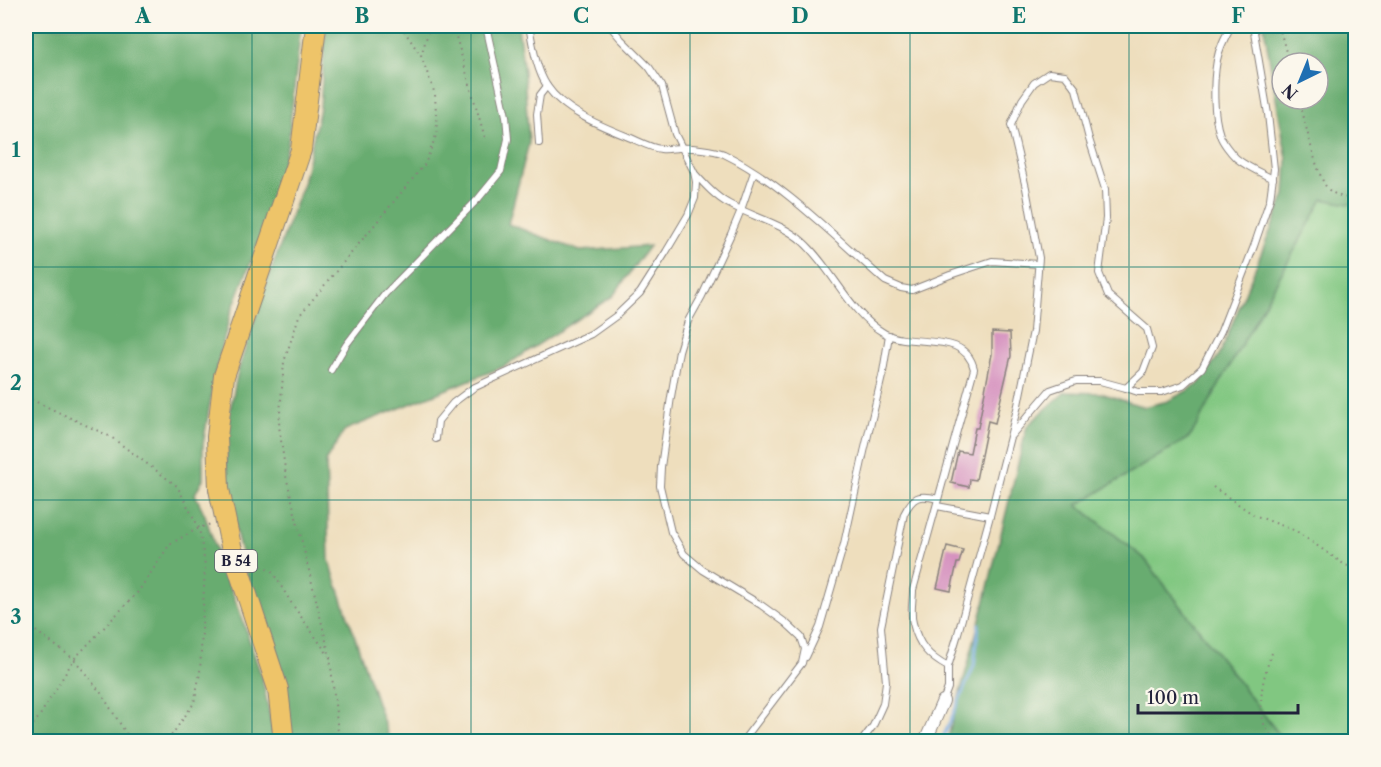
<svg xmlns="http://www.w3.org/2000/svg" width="1381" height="767" viewBox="0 0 1381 767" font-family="'Libre Caslon Text',serif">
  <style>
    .green { fill: #81c781; stroke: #52745e; stroke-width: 1.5 }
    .forest { fill: #68ac6f; stroke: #456755; stroke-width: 1.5; fill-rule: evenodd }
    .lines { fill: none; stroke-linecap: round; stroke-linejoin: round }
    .stream { stroke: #72a9e1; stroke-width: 3 }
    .building { fill: #d692bf }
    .service-casing { stroke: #88807c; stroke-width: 8 }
    .minor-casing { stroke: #88807c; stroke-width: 14 }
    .primary-casing { stroke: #88807c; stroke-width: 22 }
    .path { stroke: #88807c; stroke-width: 2; stroke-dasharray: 1.5 4.5; stroke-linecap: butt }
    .service { stroke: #fff; stroke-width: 6 }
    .minor { stroke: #fff; stroke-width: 12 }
    .primary { stroke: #eec469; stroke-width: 20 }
    .grid { fill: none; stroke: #0f766e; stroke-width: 1.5; stroke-opacity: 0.55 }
    .labels { text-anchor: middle; stroke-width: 5; stroke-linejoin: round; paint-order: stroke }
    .shield { fill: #fbf7ec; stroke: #636270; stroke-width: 1.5 }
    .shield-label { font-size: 14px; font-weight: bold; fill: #22223b }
    .neatline { fill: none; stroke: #0f766e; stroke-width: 2 }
    .grid-label { font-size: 20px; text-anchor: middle; font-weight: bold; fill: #0f766e }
  </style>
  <rect width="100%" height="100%" fill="#fbf7ec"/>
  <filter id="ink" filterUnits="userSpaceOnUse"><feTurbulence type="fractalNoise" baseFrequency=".0167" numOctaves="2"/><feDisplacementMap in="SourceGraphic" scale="12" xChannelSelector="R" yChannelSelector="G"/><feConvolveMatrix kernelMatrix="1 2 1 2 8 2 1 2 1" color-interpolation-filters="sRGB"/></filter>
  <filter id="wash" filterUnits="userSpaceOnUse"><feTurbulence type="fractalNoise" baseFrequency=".008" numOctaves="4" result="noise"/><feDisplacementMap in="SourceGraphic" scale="24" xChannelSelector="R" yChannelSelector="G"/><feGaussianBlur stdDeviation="1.35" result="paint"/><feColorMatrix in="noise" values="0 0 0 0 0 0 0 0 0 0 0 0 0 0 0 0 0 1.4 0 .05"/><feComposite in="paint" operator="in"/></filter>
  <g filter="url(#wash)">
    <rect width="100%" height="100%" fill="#eedebd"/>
    <polygon class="green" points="1323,199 1355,205 1355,741 1284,741 1144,558 1077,505 1190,437"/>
    <g class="forest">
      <polygon points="26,26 301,26 288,143 266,224 230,315 214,379 203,445 203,479 195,494 205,515 218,556 241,615 262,678 275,741 26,741"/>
      <polygon points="326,26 518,26 524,73 529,143 508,224 580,251 649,246 613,296 505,366 345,430 326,460 329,560 390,741 289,742 232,516 226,468 227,425 238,371 267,282 303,183 320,108"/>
      <path d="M1264,26h91v179l-32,-6 -133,238 -113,68 67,53 140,183h-337l36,-133 44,-182 38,-34 36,1 43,14 24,-6 30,-16 22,-31 65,-159 2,-36 -12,-66zM1282,63h36v36h-36z"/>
    </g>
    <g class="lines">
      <polyline class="stream" points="941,742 974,666 979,624"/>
    </g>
    <g id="blocks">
      <g class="building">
        <polygon points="992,332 1010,333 1011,356 995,423 988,421 976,480 970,479 969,487 951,483 958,451 970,453 975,428 978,428 992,354"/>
        <polygon points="947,546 963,550 959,563 957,563 951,591 937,588"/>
      </g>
    </g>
  </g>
  <g filter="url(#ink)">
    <use href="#blocks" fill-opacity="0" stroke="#88807c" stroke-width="1.5"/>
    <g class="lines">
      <defs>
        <g id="service">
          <path d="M529,26c4,20 7,43 18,60 17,26 57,41 84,52 9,4 20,10 30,11 6,1 13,-1 18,-1 12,-1 35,2 45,6 58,28 113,85 161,127l16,7 11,2 38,-15 42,-14 46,3"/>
          <path d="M1231,26c-6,11 -12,22 -14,34 -4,22 -4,55 3,75 2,7 11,18 16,23 11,9 25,15 37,21"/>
          <polyline points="539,143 537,114 540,95 547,86"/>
          <path d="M695,174c10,11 21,23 34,30 24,13 52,19 73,37 29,25 47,72 82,92 29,16 81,-4 90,36l-61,221c0,10 -3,23 0,33 5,22 16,34 35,44v21l-5,13"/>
          <polyline points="331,370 346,345 385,294 478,199 501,171 508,139 506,116 486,26"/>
          <polyline points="1126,388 1138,392 1162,392 1183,385 1202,368 1221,331 1254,246 1270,199 1274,169 1268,114 1253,26"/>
          <polyline points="436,439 438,421 453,403 473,388 591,334 616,316 640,293 666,252 688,215 695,198 696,182 694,172 675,134 662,86 649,67 621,39 610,26"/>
          <polyline points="937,506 990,516"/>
          <polyline points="806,657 820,627 844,544 864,452 883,372 889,335"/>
          <polyline points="948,667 957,637 990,516 1018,405 1033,331 1039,258 1026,188 1011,125 1022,100 1034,83 1049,73 1065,75 1076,89 1089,139 1105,189 1106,218 1099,273 1108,295 1147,329 1152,348 1143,372 1126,388 1100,381 1076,381 1050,390 1010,437"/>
          <polyline points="742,742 802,663 805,649 801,637 786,623 761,605 703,570 684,554 671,532 660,486 661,467 671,397 679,351 688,321 702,296 731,234 741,210 754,172"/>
          <path d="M861,742l12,-16 10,-22 3,-22 -5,-55 23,-113c9,-18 15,-20 34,-15"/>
        </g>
        <polyline id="minor" points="925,742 943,701"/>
        <polyline id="primary" points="284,742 278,689 231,546 219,489 217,437 224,376 301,150 316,26"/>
      </defs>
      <use href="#service" class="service-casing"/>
      <use href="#minor" class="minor-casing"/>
      <use href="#primary" class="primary-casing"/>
      <g class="path">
        <polyline points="453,26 485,138"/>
        <polyline points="1279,26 1289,63"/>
        <polyline points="421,56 430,26"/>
        <path d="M1299,99c5,17 18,81 30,91 7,6 17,8 27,9"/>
        <polyline points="26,397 111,437 177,486 199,528 205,565 200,673 194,703 169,739 160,742"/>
        <polyline points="1213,487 1254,515 1296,531 1345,565 1356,568"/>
        <polyline points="251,559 273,573 292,604 329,656"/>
        <polyline points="26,624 74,659 101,693 129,738 127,742"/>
        <path d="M1272,653c-8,20 -14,45 -9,67 1,7 8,15 12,22"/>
        <polyline points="26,734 39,717 74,659 138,592 170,544 199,528 211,524"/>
        <polyline points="339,742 330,657 286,476 279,426 284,362 299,316 425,164 437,133 435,94 421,56 401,26"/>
      </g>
      <use href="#service" class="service"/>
      <use href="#minor" class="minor"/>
      <use href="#primary" class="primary"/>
    </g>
  </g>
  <path class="grid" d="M252,26v716M471,26v716M690,26v716M910,26v716M1129,26v716M26,267h1330M26,500h1330"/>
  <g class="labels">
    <rect class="shield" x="215" y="550" width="42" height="22" rx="4.5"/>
    <g class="shield-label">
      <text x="236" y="566">B 54</text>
    </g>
  </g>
  <rect width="1381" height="767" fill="none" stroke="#fbf7ec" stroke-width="66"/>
  <g transform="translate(1300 81) rotate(223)"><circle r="28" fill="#fbf7ec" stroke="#a4a2a5" stroke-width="1.5"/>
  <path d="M0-4.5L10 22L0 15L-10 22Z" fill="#1f6fb2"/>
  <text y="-9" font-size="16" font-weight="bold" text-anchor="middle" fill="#22223b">N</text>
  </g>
  <path d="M1138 704v9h160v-9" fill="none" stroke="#22223b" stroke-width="3"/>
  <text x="1147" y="704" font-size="18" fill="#22223b" stroke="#fbf7ec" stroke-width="4.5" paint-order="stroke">100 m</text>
  <rect x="33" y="33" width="1315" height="701" class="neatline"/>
  <g class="grid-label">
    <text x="143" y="23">A</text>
    <text x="362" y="23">B</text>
    <text x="581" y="23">C</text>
    <text x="800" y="23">D</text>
    <text x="1019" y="23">E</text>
    <text x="1238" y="23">F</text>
    <text x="16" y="157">1</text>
    <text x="16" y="390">2</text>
    <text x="16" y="624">3</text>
  </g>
</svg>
